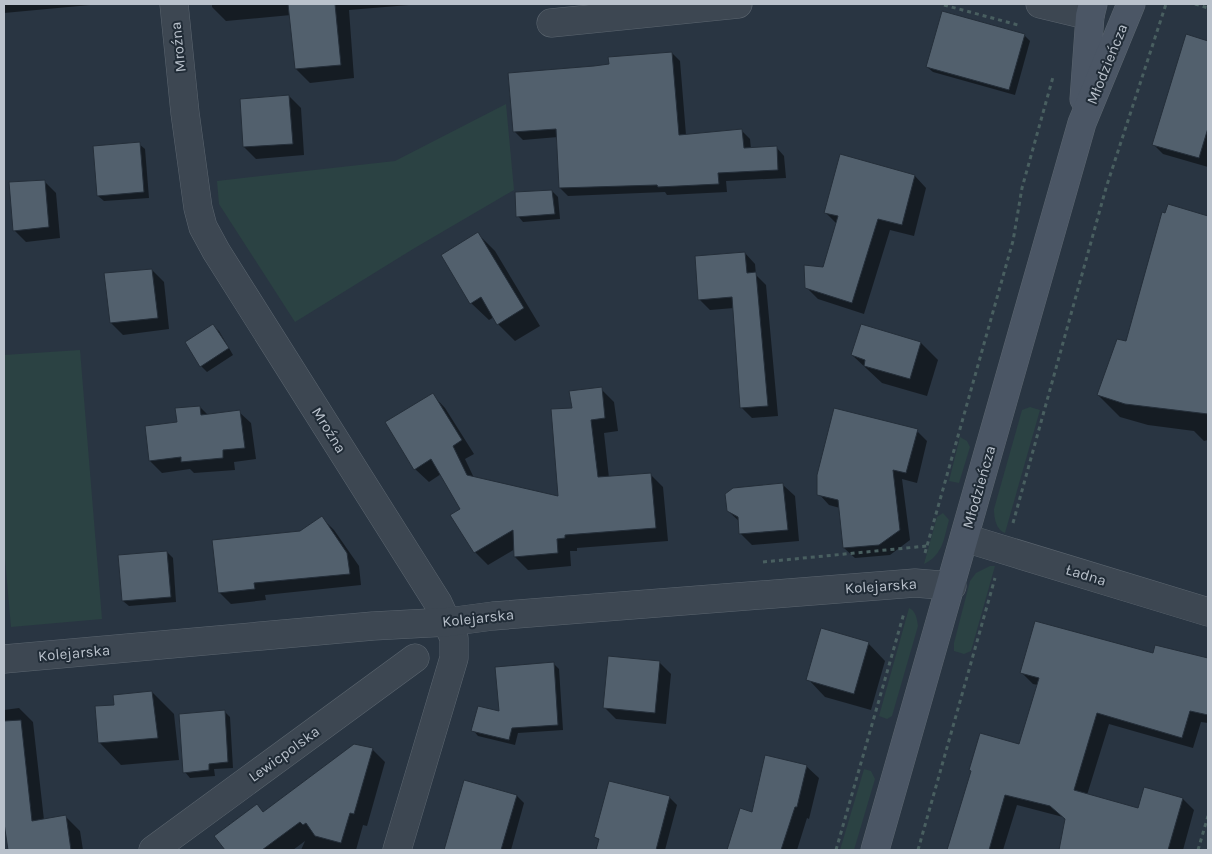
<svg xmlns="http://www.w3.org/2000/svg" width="1212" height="854" viewBox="0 0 1212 854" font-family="Karla,sans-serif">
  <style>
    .green { fill: #2b4243 }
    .shadow { fill: #0007 }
    .building { fill: #52606d; stroke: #242e39 }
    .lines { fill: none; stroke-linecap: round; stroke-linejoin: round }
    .street-casing { stroke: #5b656f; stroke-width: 29 }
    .secondary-casing { stroke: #5b656f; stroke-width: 29 }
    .path { stroke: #495f60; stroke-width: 3; stroke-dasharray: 4 4; stroke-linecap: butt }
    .street { stroke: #3d4752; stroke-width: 28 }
    .secondary { stroke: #4b5665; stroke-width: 28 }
    .labels { text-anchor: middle; stroke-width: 4; stroke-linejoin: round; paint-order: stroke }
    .street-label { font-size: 15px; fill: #bac2cc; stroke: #212c37 }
  </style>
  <rect width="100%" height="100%" fill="#293542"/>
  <g class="green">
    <polygon points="506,104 514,190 413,249 295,322 219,204 217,181 395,161"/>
    <polygon points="80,350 102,619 11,627 4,548 4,355"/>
    <path d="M1030,407l10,3 -35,123c-9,-3 -11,-15 -11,-24l28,-99z"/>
    <polygon points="960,437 967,441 970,447 959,483 949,481"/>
    <path d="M943,513l6,7c-5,18 -6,35 -25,44l13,-47z"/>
    <polygon points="990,566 995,566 971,651 964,654 954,651 954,643 970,581 976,573"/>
    <path d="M909,608c7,3 8,11 9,18l-26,90 -5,3 -8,-3z"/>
    <polygon points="864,769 871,771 875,779 854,850 840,850"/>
  </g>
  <g class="shadow">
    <polygon points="4,4 90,4 90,5 4,13"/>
    <polygon points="212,4 421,4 349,10 354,78 310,83 296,69 291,15 226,21 212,7"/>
    <polygon points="1024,35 1030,41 1015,95 933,72 927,67"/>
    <polygon points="1187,36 1208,42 1208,167 1163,154 1154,145"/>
    <polygon points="672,53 680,61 686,135 742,131 750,139 751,149 776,147 784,156 786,178 726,181 727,192 667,195 665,192 568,196 560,188 558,137 523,140 515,132 510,75 594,67"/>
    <polygon points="289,96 301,108 304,155 256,159 244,147"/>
    <polygon points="139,144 145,149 149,198 104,201 98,196"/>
    <polygon points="915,176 926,188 914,236 890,230 864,314 818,299 806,287 824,268 837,224 825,212"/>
    <polygon points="44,181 56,193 60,238 26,242 14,230"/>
    <polygon points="552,191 558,197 560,219 523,222 518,216"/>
    <polygon points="1169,206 1208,217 1208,440 1204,441 1194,431 1148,425 1120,417 1098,395 1126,343"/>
    <polygon points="478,234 495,251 540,326 515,341 498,324 494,317 489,320 471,303"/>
    <polygon points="745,253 755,264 756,275 766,285 778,416 752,418 742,408 734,308 710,310 700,300"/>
    <polygon points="152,270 164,282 169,329 123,335 111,323"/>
    <polygon points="213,326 219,331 233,355 207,372 201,366"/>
    <polygon points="921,343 938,360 927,396 882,383 852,355"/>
    <polygon points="601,389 614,402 618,431 604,433 609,478 650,474 663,487 668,541 577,548 577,551 570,551 571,566 528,570 515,557 515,549 488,565 475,552 462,510 441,474 429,482 415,469 432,394 445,408 474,454 465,459 474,478 559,498 573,409"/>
    <polygon points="200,407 208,415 239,412 251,423 256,459 234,462 235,470 194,473 190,469 162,473 150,461 178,424"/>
    <polygon points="917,431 927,441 917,483 902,479 910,540 890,555 855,558 844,548 840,508 829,505 819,494"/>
    <polygon points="783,485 795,496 799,541 752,545 741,534 740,522 728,511"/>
    <polygon points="322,518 334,530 359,566 361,585 265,595 266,600 231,604 219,592"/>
    <polygon points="167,552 173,558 176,602 129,606 123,601"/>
    <polygon points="868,643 885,661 871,710 825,697 808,679"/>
    <polygon points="1156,646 1208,659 1208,723 1201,722 1193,748 1109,724 1087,795 1139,809 1183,799 1194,810 1183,850 1060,850 1066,820 1063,817 1017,805 1003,850 1006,850 948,850 972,771 1020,745 1038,685 1033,684 1021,672 1154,655"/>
    <polygon points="659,662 671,674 666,724 616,719 604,707"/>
    <polygon points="553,663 559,669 563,730 518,733 515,745 478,736 473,730 500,713"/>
    <polygon points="152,692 174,714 179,760 121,765 100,743 96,707 116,706"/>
    <polygon points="19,708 33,722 44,820 66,817 80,831 83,850 9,850 4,814 4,710"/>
    <polygon points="224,711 230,717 233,768 214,769 215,776 190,778 185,772"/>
    <polygon points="372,749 385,762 367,826 363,825 356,850 301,850 305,841 293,850 227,850 216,836 257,805 264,813"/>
    <polygon points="806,766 819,778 809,819 807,818 797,850 728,850 741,810 753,813"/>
    <polygon points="465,781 517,796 524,803 511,850 445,850"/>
    <polygon points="669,797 677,805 665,850 597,850 600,841 595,837"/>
  </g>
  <g class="building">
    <polygon points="288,4 335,4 341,65 295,69"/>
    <polygon points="942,11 1025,34 1009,90 926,67"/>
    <polygon points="1186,34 1208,41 1208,128 1199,158 1152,145"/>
    <polygon points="672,52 679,135 742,129 744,148 777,146 778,170 718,173 719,184 658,187 657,185 559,188 556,129 513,132 508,73 594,66 609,64 608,57"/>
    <polygon points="289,95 293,144 243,147 240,99"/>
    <polygon points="140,142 144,192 97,196 93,146"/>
    <polygon points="840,154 915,175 902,225 878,219 852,303 805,288 804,265 823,267 838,216 824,213"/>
    <polygon points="45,180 49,227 13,231 9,182"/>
    <polygon points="552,190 555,214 516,217 515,192"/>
    <polygon points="1168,204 1208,216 1208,414 1125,404 1097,395 1117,339 1126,341 1162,212 1165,213"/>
    <polygon points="478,232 524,308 497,325 481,297 470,304 441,255"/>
    <polygon points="745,252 747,273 756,272 768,406 740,408 732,297 698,300 695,256"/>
    <polygon points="152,269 158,318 110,323 104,273"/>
    <polygon points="213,324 229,348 200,367 185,342"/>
    <polygon points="861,324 921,342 910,379 864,366 865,360 851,355"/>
    <polygon points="602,387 605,418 591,420 598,477 651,473 656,528 565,535 565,538 557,539 558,553 514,557 513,530 474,553 450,515 460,509 431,459 414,470 385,422 433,393 462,440 453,446 467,475 558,496 551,409 572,408 569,391"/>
    <polygon points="200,406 201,415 240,410 245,448 223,450 223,458 181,462 181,457 149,461 145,426 177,422 175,408"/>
    <polygon points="834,408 918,429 906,473 893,470 900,530 879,545 843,548 838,500 817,495 817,475"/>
    <polygon points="783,483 788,530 739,534 738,517 727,511 725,494 733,488"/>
    <polygon points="322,516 347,553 350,574 254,583 255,589 218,593 212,540 300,531"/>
    <polygon points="167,551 171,597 122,601 118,555"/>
    <polygon points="1035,621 1153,653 1155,645 1208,658 1208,715 1190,711 1182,738 1097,713 1074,790 1138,808 1144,787 1183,798 1168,850 1059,850 1065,819 1050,806 1005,795 989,850 947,850 971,771 969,770 980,733 1019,744 1039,678 1020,673"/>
    <polygon points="821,628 869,642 854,694 806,680"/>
    <polygon points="608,656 660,661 655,713 603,708"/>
    <polygon points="554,662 558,725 512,728 509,740 471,731 478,706 499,711 495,667"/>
    <polygon points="152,691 158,738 98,743 95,706 114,705 113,695"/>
    <polygon points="225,710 228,762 209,764 209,770 183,773 179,714"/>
    <polygon points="21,720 32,821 66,815 71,850 8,850 4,823 4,721"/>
    <polygon points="354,744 373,748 354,814 350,813 341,843 315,836 306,823 303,825 300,822 262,850 225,850 214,836 257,804 263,812"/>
    <polygon points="765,755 807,765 797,807 795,807 781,850 727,850 740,808 752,812"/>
    <polygon points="464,780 517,795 501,850 444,850"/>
    <polygon points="609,781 670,796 656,850 596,850 599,839 594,837"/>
  </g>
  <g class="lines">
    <defs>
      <g id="street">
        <polyline points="174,4 185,113 198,208 203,227 216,251 438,603 454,638 454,658 397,850"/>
        <polyline points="1040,4 1090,16"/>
        <polyline points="551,23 738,4"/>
        <polyline points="965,538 1208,612"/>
        <polyline points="4,659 373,626 448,622 493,616 915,583 952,586"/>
        <polyline points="153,850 415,658"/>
      </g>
      <g id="secondary">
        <polyline points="1084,99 1090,16 1093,4"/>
        <polyline points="875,850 1082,123 1131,4"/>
      </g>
    </defs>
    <use href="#street" class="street-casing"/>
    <use href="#secondary" class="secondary-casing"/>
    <g class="path">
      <polyline points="1195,4 1208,8"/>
      <polyline points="944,5 1018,25"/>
      <polyline points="1013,523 1106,188 1166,4"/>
      <polyline points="925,553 1013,241 1022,188 1053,77"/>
      <polyline points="763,562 927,546"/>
      <polyline points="836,850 904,613"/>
      <polyline points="918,850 995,578"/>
      <polyline points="1198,850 1208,816"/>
    </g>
    <use href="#street" class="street"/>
    <use href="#secondary" class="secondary"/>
  </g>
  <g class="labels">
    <g class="street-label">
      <text transform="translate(178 47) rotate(-96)" y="5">Mroźna</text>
      <text transform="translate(1107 64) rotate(-68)" y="5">Młodzieńcza</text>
      <text transform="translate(329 430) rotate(58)" y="5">Mroźna</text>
      <text transform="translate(979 487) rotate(-74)" y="5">Młodzieńcza</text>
      <text transform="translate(1086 575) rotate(17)" y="5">Ładna</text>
      <text transform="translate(881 586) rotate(-4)" y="5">Kolejarska</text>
      <text transform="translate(478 618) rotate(-6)" y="5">Kolejarska</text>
      <text transform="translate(74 653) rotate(-5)" y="5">Kolejarska</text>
      <text transform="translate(284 754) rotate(-36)" y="5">Lewicpolska</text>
    </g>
  </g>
  <rect width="1212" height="854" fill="none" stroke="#bac2cc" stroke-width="10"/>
</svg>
